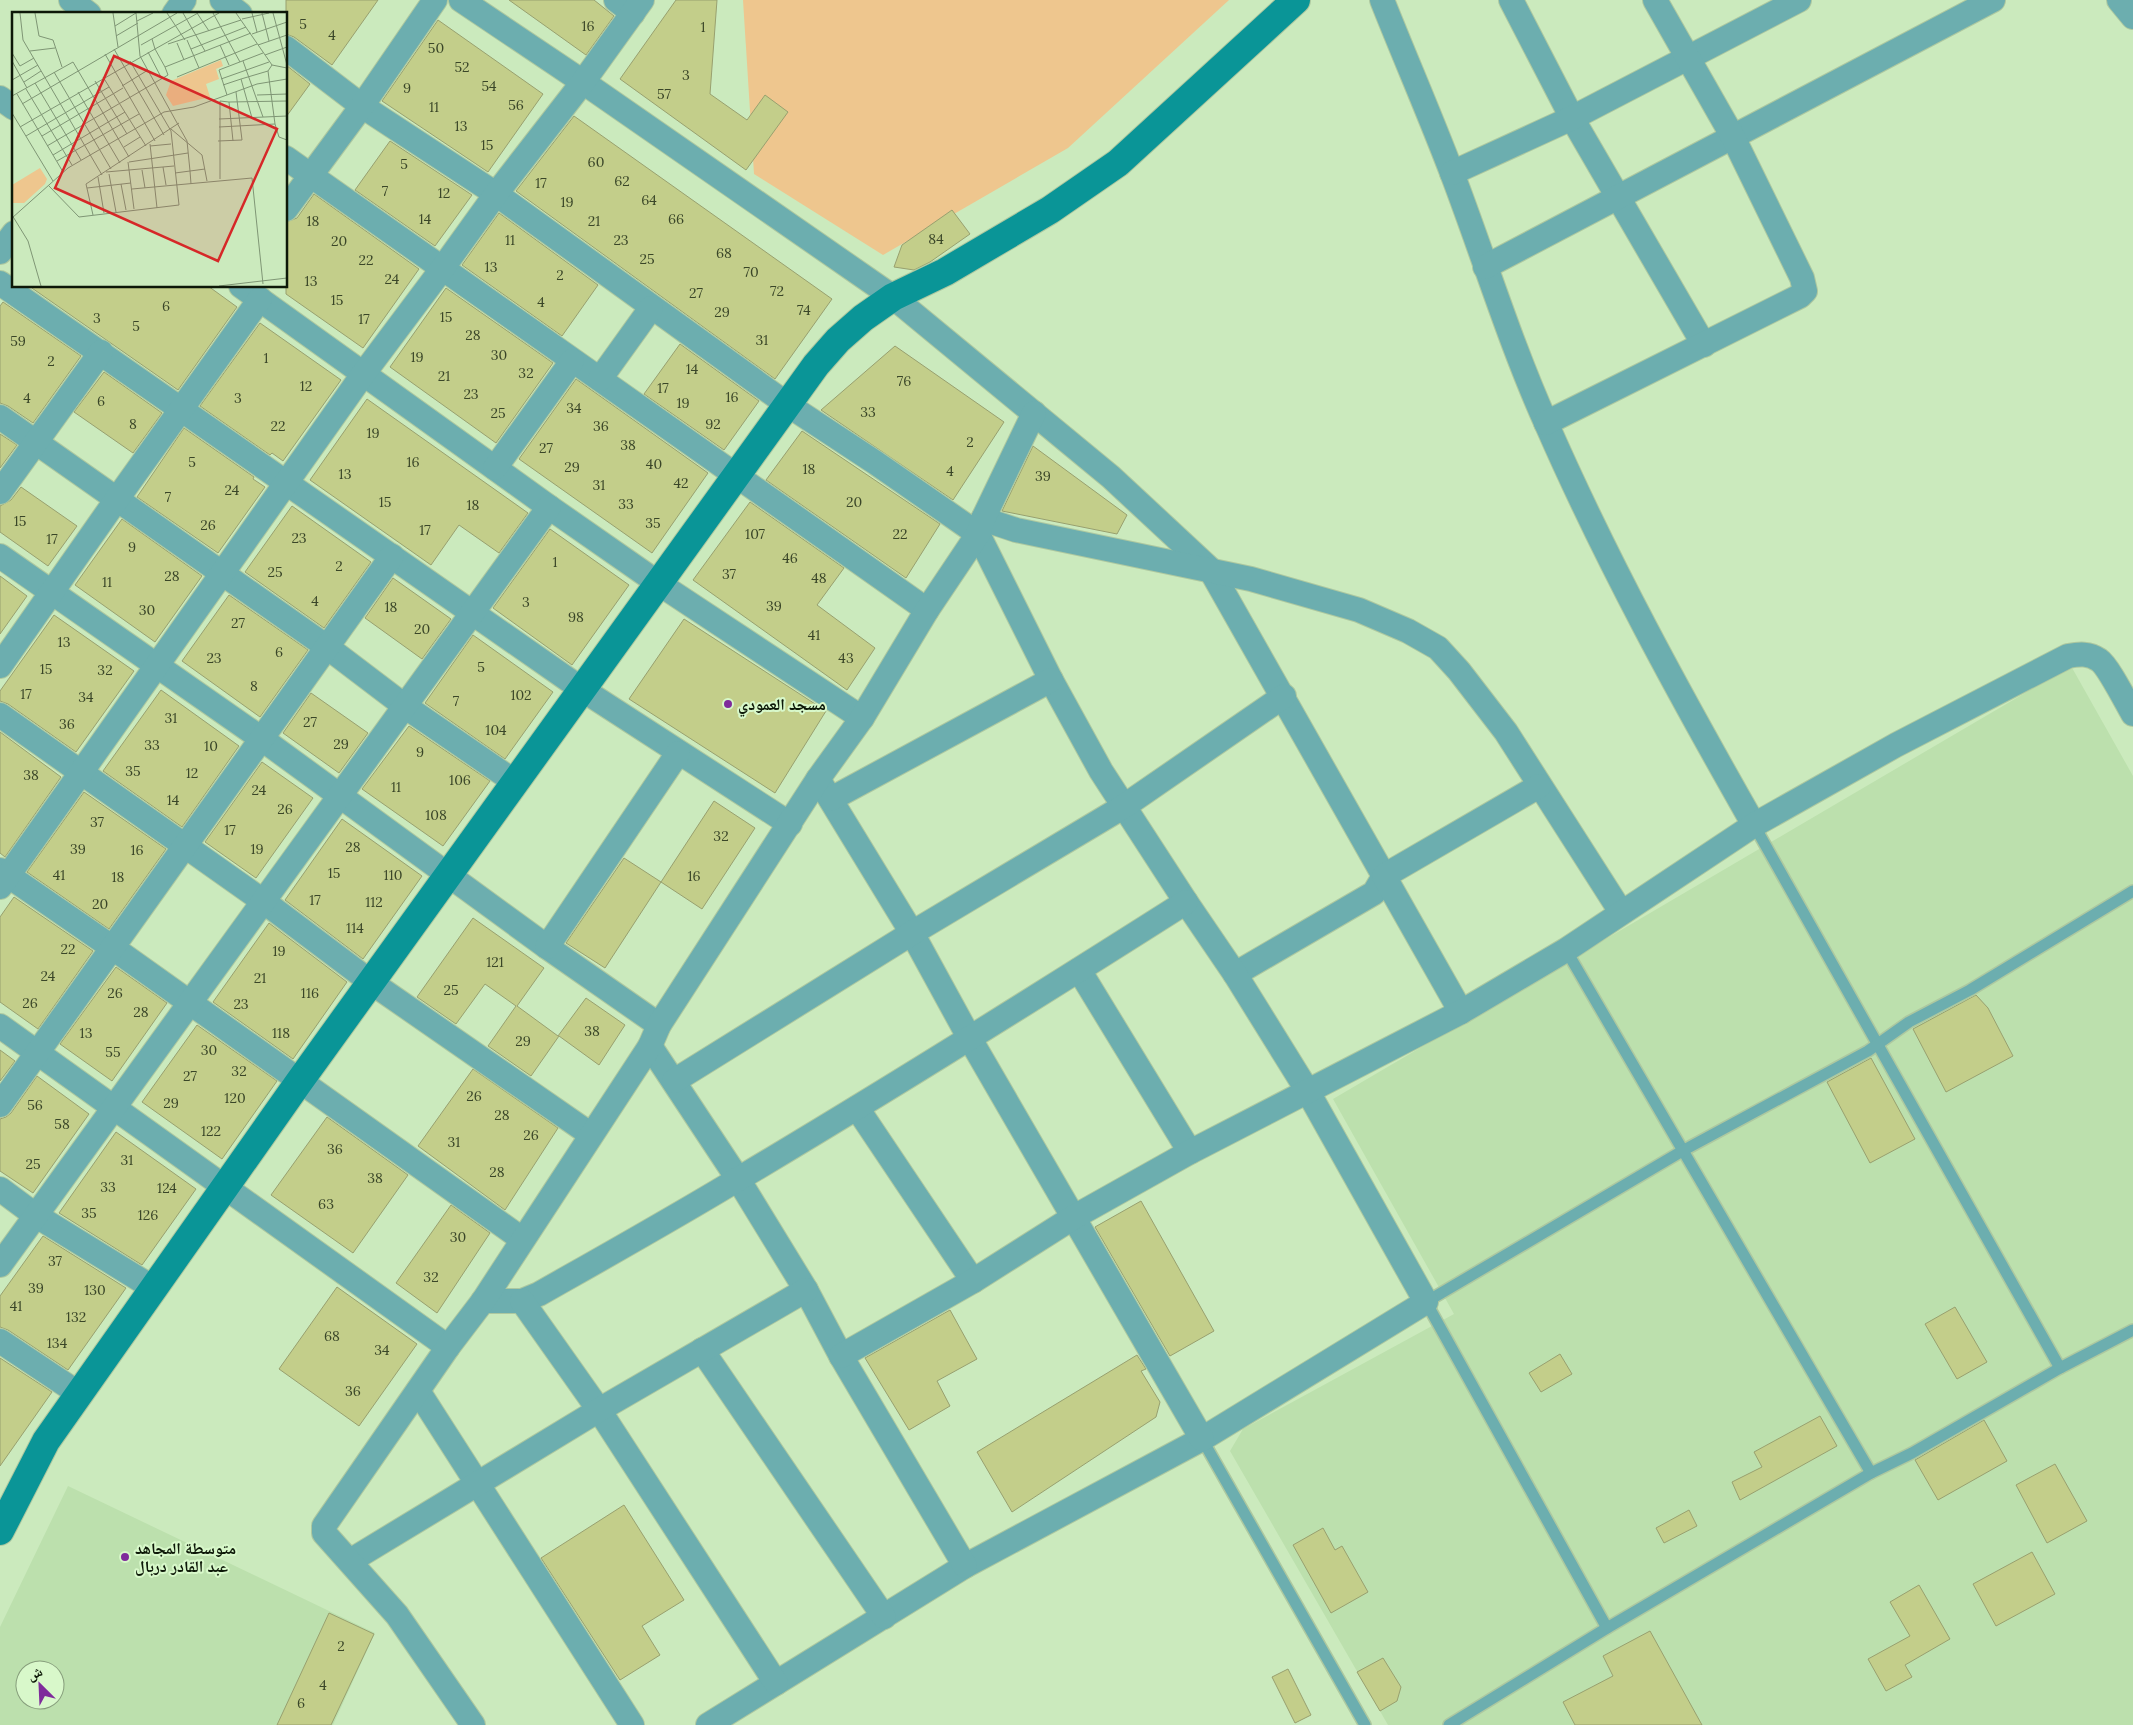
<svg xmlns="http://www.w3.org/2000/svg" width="2133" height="1725" viewBox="0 0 2133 1725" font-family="Lora,'Noto Naskh Arabic',serif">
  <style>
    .built { fill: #bce0ad; fill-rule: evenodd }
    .green { fill: #eec68e }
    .building { fill: #c3ce8a; stroke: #98a06f }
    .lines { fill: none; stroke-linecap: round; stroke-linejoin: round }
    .lane-casing { stroke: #adc8a0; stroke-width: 14 }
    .street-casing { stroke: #adc8a0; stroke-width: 26 }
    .secondary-casing { stroke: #adc8a0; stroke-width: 30 }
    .lane { stroke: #6caeaf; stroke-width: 11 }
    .street { stroke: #6caeaf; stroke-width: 24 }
    .secondary { stroke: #0a9597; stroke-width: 28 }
    .poi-dot { fill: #7f2b9b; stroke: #d8f8ca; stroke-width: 2 }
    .labels { text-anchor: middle; stroke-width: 4; stroke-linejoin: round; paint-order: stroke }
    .number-label { font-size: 14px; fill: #3a4628 }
    .poi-label { font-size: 16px; font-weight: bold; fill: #0d1808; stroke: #d8f8ca; text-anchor: start }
    .inset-road { fill: none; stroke: #7f9675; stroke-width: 1 }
    .view { fill: #d62828; fill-opacity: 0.15; stroke: #d62828; stroke-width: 2.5 }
    .inset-edge { fill: none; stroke: #0d1808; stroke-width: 2.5 }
  </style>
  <rect width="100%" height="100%" fill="#cbeabd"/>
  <g class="built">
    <polygon points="2071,666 2133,776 2133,1725 1388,1725 1230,1451 1243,1429 1454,1314 1333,1099"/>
    <path d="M68,1486l307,147 -42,92h-333v-98zM25,1670h30v30h-30z"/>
  </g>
  <polygon class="green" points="743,0 1229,0 1068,148 883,255 754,174"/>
  <g class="building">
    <polygon points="286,0 378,0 332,65 294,37 286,34"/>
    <polygon points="509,0 594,0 614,16 586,55"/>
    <polygon points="676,0 717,0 710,94 747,120 765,95 788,112 746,170 620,79"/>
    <polygon points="438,20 543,94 488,172 382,101"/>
    <polygon points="286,65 310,84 286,117"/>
    <polygon points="574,116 832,299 775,379 516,191"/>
    <polygon points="390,141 472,195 435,246 355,190"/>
    <polygon points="314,194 419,269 363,348 286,294 286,222 297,218"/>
    <polygon points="952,210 970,234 930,262 914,270 894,267 902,245"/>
    <polygon points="499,213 598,285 562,336 462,265"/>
    <polygon points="29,286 208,286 237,307 178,390"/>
    <polygon points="446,288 553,363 496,443 390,367"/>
    <polygon points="3,302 81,356 33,423 8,406 0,403 0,306"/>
    <polygon points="260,323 341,380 283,461 272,453 270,455 200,406"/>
    <polygon points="680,344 759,401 724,450 644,394"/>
    <polygon points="895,346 1004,422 953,500 821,410"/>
    <polygon points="104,372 162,413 133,453 74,412"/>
    <polygon points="576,379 708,473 652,553 519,459"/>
    <polygon points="367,399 528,513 499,553 459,525 431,565 310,480"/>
    <polygon points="184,428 254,477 253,479 265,487 218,553 137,497"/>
    <polygon points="802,431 940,524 906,578 766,480"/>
    <polygon points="0,434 17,445 0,468"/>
    <polygon points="1033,446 1127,515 1117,534 1002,511"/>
    <polygon points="21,487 77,526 48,566 0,532 0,506 11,500"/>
    <polygon points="750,502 844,568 817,605 875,648 847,690 693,580"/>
    <polygon points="292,506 371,562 324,628 245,572"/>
    <polygon points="122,519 202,576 155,642 75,585"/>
    <polygon points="550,529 629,585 572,665 493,608"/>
    <polygon points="0,576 27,596 0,634"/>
    <polygon points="393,578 451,619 422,659 365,618"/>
    <polygon points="229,595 308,650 260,717 182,661"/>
    <polygon points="54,615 134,671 76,752 8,704 0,701 0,691"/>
    <polygon points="684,619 826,711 775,793 629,699"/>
    <polygon points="473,635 553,692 505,759 425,703"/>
    <polygon points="161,690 239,746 182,827 103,771"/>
    <polygon points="311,693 368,733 339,773 283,733"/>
    <polygon points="409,726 490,781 443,846 362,789"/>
    <polygon points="0,732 61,777 5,857 0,853"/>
    <polygon points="262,762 313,798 256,878 205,842"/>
    <polygon points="84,792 166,849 109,929 27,872"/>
    <polygon points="714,801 755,828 702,909 661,882"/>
    <polygon points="342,819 422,876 363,959 285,900"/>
    <polygon points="624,858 661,882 605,968 566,943"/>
    <polygon points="14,897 93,951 38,1029 0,1002 0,917"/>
    <polygon points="473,918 544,968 517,1006 558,1036 586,998 625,1025 599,1065 559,1036 531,1076 488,1046 516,1006 485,984 456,1024 417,997"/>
    <polygon points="269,923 347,982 293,1059 213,1002"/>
    <polygon points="116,967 167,1003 112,1081 60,1044"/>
    <polygon points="1976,995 1988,1008 2013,1056 1946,1092 1913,1029"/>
    <polygon points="197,1025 277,1081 222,1159 142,1102"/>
    <polygon points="0,1050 15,1061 0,1081"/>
    <polygon points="1871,1058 1915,1139 1870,1163 1827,1082"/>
    <polygon points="473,1069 558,1128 505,1210 418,1146"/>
    <polygon points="37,1076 89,1114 33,1193 0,1171 0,1119 6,1117 11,1113"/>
    <polygon points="327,1117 408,1175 353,1253 271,1195"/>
    <polygon points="116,1132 196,1189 142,1265 59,1213"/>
    <polygon points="1141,1201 1214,1331 1170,1356 1095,1227"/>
    <polygon points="451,1205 490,1233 437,1313 396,1283"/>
    <polygon points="43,1236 126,1288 68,1370 8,1330 0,1327 0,1296"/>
    <polygon points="337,1287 417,1344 359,1426 279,1369"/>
    <polygon points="1955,1307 1987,1362 1957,1379 1925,1324"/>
    <polygon points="950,1310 977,1359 937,1381 950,1406 909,1430 865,1358"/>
    <polygon points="1560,1354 1572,1374 1541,1392 1529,1373"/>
    <polygon points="1137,1355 1146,1369 1141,1371 1160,1402 1156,1417 1012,1512 977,1452"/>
    <polygon points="0,1358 52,1392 0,1466"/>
    <polygon points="1820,1416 1837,1446 1740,1500 1732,1482 1762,1467 1754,1452"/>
    <polygon points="1984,1420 2007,1461 1938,1500 1915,1460"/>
    <polygon points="2055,1464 2087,1521 2047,1543 2016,1485"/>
    <polygon points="624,1505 684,1600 642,1626 660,1655 620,1680 541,1558"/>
    <polygon points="1689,1510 1697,1526 1664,1543 1656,1528"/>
    <polygon points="1323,1528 1335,1550 1342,1546 1368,1592 1331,1613 1293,1545"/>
    <polygon points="2032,1552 2055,1594 1996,1626 1973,1584"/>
    <polygon points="1919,1585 1950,1639 1905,1665 1912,1677 1886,1691 1868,1659 1910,1636 1890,1602"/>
    <polygon points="329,1613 374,1634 331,1725 277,1725"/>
    <polygon points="1650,1631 1702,1725 1575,1725 1563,1702 1613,1676 1603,1656"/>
    <polygon points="1383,1658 1401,1687 1397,1701 1380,1711 1357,1672"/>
    <polygon points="1288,1669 1311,1715 1295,1723 1272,1677"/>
  </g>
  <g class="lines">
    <defs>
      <g id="lane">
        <polyline points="1754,825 2060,1368"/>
        <polyline points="1566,950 1871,1473"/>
        <polyline points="1202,1439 1365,1725"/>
        <polyline points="1607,1628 1426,1302 1684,1150 1868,1051 1909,1022 1970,990 2133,891"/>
        <polyline points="1449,1725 1607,1628 1871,1473 1912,1453 2060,1368 2133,1330"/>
      </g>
      <g id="street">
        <polyline points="71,0 89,14"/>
        <polyline points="222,0 240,14"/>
        <polyline points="461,0 583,82 893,297 1111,477 1210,569 1384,876 1374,893 1235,974"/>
        <polyline points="616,0 633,13"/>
        <path d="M1382,0c23,58 48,115 70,173 32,84 58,170 95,252 60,137 133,270 207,400"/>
        <polyline points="1511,0 1572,118 1704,345"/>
        <polyline points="2119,0 2133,17"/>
        <polyline points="174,14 184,0"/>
        <polyline points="286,48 362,106 496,194 788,405 876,463 978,534 1051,680 1101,771 1186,902 1235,974 1307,1090 1426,1302 1202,1439 965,1566 708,1725"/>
        <polyline points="0,98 14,108"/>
        <polyline points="286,158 927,610"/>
        <polyline points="1452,173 1572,118 1799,0"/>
        <polyline points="286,209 362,106 435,0"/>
        <polyline points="0,252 14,233"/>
        <polyline points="1485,267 1993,0"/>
        <polyline points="0,283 583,690 790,824"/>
        <polyline points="241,286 549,507 658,583 862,718"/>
        <polyline points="600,379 651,308"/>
        <polyline points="0,417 327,647 406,707 515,782"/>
        <polyline points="1546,423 1800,296 1805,291 1802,278 1733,137 1655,0"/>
        <polyline points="495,468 572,361"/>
        <polyline points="0,492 101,352"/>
        <polyline points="983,519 1016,530 1251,579 1359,610 1408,631 1438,648 1459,671 1506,732 1621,912"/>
        <polyline points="0,556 262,739 547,947 659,1025"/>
        <polyline points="0,666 117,499 260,299"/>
        <polyline points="0,715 263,901 372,983 590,1134"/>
        <polyline points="818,779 912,933 970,1039 1202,1439"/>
        <polyline points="831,799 1051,680"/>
        <polyline points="0,870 113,948 522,1239"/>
        <polyline points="0,887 364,373 442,269 496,194 583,82 642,0"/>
        <polyline points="547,947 678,753"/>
        <polyline points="1079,970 1190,1152"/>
        <polyline points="1461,1012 1384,876 1539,786"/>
        <polyline points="0,1026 448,1347"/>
        <polyline points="650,1046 738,1179 806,1290 841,1356 965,1566"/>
        <polyline points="674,1081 912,933 1123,807 1284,696"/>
        <polyline points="0,1105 392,556"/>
        <polyline points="857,1108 973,1281"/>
        <polyline points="0,1189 35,1215 155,1289"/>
        <polyline points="0,1265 549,507"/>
        <path d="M483,1301h39l17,-7c67,-38 135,-76 201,-116 150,-89 298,-182 446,-276"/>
        <polyline points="522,1301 599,1410 776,1683"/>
        <polyline points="0,1341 78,1393"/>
        <polyline points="702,1350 884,1617"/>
        <path d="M841,1356l132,-75 101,-64 116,-65 271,-140 105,-62 188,-125 142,-80 172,-89c11,-2 21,-3 31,4 9,6 27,42 34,54"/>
        <polyline points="418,1391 632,1725"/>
        <polyline points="350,1561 599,1410 806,1290"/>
        <polyline points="473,1725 397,1615 324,1533 324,1526 448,1347 483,1301 650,1046 659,1025 818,779 862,718 927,610 978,534 983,519 1034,413"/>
      </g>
      <polyline id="secondary" points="0,1531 46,1441 299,1082 816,365 838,340 863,318 893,297 945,272 1050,210 1118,163 1296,0"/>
    </defs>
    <use href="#lane" class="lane-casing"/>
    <use href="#street" class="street-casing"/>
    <use href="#secondary" class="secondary-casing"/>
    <use href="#lane" class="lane"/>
    <use href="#street" class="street"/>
    <use href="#secondary" class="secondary"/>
  </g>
  <g class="poi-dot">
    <circle cx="728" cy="704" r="5"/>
    <circle cx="125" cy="1557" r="5"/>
  </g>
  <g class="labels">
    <g class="number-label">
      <text x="303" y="29">5</text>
      <text x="588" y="31">16</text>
      <text x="703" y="32">1</text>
      <text x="332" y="40">4</text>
      <text x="436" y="53">50</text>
      <text x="462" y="72">52</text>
      <text x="686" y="80">3</text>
      <text x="489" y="91">54</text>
      <text x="407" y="93">9</text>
      <text x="664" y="99">57</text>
      <text x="516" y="110">56</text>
      <text x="434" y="112">11</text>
      <text x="461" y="131">13</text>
      <text x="487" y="150">15</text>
      <text x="596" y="167">60</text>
      <text x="404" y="169">5</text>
      <text x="622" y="186">62</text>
      <text x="541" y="188">17</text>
      <text x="385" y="196">7</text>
      <text x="444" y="198">12</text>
      <text x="649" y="205">64</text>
      <text x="567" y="207">19</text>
      <text x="425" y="224">14</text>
      <text x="676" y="224">66</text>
      <text x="313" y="226">18</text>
      <text x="594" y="226">21</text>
      <text x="936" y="244">84</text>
      <text x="510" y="245">11</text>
      <text x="621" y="245">23</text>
      <text x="339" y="246">20</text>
      <text x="724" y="258">68</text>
      <text x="647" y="264">25</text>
      <text x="366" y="265">22</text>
      <text x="491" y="272">13</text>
      <text x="751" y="277">70</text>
      <text x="560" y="280">2</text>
      <text x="392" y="284">24</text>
      <text x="311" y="286">13</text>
      <text x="777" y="296">72</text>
      <text x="696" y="298">27</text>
      <text x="337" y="305">15</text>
      <text x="541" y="307">4</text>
      <text x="166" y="311">6</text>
      <text x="804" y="315">74</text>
      <text x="722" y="317">29</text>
      <text x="446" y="322">15</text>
      <text x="97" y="323">3</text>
      <text x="364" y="324">17</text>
      <text x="136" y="331">5</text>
      <text x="473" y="340">28</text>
      <text x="762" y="345">31</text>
      <text x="18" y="346">59</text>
      <text x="499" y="360">30</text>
      <text x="417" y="362">19</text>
      <text x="266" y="363">1</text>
      <text x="51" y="366">2</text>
      <text x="692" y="374">14</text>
      <text x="526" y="378">32</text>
      <text x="444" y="381">21</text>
      <text x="904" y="386">76</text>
      <text x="306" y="391">12</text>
      <text x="663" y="393">17</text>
      <text x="471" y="399">23</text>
      <text x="732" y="402">16</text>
      <text x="27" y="403">4</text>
      <text x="238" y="403">3</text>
      <text x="101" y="406">6</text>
      <text x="683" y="408">19</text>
      <text x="574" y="413">34</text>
      <text x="868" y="417">33</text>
      <text x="498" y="418">25</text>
      <text x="133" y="429">8</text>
      <text x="713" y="429">92</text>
      <text x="278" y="431">22</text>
      <text x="601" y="431">36</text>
      <text x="373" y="438">19</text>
      <text x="970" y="447">2</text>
      <text x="628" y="450">38</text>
      <text x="546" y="453">27</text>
      <text x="192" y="467">5</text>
      <text x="413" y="467">16</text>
      <text x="654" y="469">40</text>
      <text x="572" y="472">29</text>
      <text x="809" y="474">18</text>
      <text x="950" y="476">4</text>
      <text x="345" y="479">13</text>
      <text x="1043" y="481">39</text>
      <text x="681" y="488">42</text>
      <text x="599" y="490">31</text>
      <text x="232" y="495">24</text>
      <text x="168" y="502">7</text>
      <text x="385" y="507">15</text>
      <text x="854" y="507">20</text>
      <text x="626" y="509">33</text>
      <text x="473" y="510">18</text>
      <text x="20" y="526">15</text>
      <text x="653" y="528">35</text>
      <text x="208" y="530">26</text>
      <text x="425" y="535">17</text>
      <text x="755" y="539">107</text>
      <text x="900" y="539">22</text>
      <text x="299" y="543">23</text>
      <text x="52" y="544">17</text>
      <text x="132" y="552">9</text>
      <text x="790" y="563">46</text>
      <text x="555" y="567">1</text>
      <text x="339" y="571">2</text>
      <text x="275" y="577">25</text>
      <text x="729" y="579">37</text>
      <text x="172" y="581">28</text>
      <text x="819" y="583">48</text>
      <text x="107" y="587">11</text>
      <text x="315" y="606">4</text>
      <text x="526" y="607">3</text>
      <text x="774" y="611">39</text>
      <text x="391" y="612">18</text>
      <text x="147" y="615">30</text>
      <text x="576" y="622">98</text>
      <text x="238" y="628">27</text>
      <text x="422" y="634">20</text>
      <text x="814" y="640">41</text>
      <text x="64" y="647">13</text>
      <text x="279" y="657">6</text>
      <text x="214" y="663">23</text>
      <text x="846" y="663">43</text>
      <text x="481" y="672">5</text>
      <text x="46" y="674">15</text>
      <text x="105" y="675">32</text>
      <text x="254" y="691">8</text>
      <text x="26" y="699">17</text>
      <text x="521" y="700">102</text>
      <text x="86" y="702">34</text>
      <text x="456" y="706">7</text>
      <text x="171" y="723">31</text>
      <text x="310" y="727">27</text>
      <text x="67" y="729">36</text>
      <text x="496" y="735">104</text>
      <text x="341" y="749">29</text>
      <text x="152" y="750">33</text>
      <text x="211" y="751">10</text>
      <text x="420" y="757">9</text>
      <text x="133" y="776">35</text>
      <text x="192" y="778">12</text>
      <text x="31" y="780">38</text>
      <text x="460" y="785">106</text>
      <text x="396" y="792">11</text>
      <text x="259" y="795">24</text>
      <text x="173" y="805">14</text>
      <text x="285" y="814">26</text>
      <text x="436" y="820">108</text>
      <text x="97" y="827">37</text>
      <text x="230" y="835">17</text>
      <text x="721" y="841">32</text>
      <text x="353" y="852">28</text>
      <text x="78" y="854">39</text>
      <text x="257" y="854">19</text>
      <text x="137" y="855">16</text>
      <text x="334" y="878">15</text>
      <text x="59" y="880">41</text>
      <text x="393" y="880">110</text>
      <text x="694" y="881">16</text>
      <text x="118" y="882">18</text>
      <text x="315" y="905">17</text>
      <text x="374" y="907">112</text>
      <text x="100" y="909">20</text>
      <text x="355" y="933">114</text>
      <text x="68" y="954">22</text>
      <text x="279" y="956">19</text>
      <text x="495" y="967">121</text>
      <text x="48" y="981">24</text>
      <text x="260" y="983">21</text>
      <text x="451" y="995">25</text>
      <text x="115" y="998">26</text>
      <text x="310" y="998">116</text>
      <text x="30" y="1008">26</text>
      <text x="241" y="1009">23</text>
      <text x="141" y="1017">28</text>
      <text x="592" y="1036">38</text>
      <text x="86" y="1038">13</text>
      <text x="281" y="1038">118</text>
      <text x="523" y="1046">29</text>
      <text x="209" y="1055">30</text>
      <text x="113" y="1057">55</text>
      <text x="239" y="1076">32</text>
      <text x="190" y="1081">27</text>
      <text x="474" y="1101">26</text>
      <text x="235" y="1103">120</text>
      <text x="171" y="1108">29</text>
      <text x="35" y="1110">56</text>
      <text x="502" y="1120">28</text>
      <text x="62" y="1129">58</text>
      <text x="211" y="1136">122</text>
      <text x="531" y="1140">26</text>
      <text x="454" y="1147">31</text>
      <text x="335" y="1154">36</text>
      <text x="127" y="1165">31</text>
      <text x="33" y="1169">25</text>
      <text x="497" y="1177">28</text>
      <text x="375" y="1183">38</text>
      <text x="108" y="1192">33</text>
      <text x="167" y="1193">124</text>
      <text x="326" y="1209">63</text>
      <text x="89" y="1218">35</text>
      <text x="148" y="1220">126</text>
      <text x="458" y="1242">30</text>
      <text x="55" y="1266">37</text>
      <text x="431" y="1282">32</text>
      <text x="36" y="1293">39</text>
      <text x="95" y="1295">130</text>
      <text x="16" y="1311">41</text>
      <text x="76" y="1322">132</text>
      <text x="332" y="1341">68</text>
      <text x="57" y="1348">134</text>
      <text x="382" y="1355">34</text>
      <text x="353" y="1396">36</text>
      <text x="341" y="1651">2</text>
      <text x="323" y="1690">4</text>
      <text x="301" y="1708">6</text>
    </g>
    <g class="poi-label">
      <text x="738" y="710">مسجد العمودي</text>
      <text x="135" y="1554">متوسطة المجاهد<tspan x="135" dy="18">عبد القادر دربال</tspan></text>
    </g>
  </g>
  <g transform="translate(12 12)">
    <rect width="275" height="275" fill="#cbeabd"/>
    <path d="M209,48l2,6 -7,3 3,10 -13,5 4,13 -37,9 -7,-11 5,-14zM28,156l7,11 -2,5 -21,19h-12v-18z" fill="#eec68e"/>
    <path class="inset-road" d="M8,1l3,27 79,135M23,1l4,23 14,4 9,27M101,1l5,34M124,1l4,43 47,85 3,30 -15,2M155,1l18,27M171,1l22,38M185,1l12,18M201,1l27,49M224,1l36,52 15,3M240,1l5,19M250,1l7,28M261,1l14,52M230,7l27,-6M125,9l16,-8M103,14l21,-13M240,22l35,-12M104,24l22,-13M140,27l3,10 64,-36M175,28l12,28M165,31l7,17M156,32l73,-24M129,33l57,-32M208,33l9,20M246,33l29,-10M102,37l50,86M179,37l55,-22M18,39l25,-3M136,40l14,27M0,41l8,13 14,-8M93,42l50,87M253,43l22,-8M0,49l15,27M231,49l20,56M256,59l7,53M42,60l57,97M91,65l43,69M165,65l80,-33M209,67l48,-17M229,67l27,-8 4,-6M0,68l26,-15M83,69l32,53M12,70l17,-11M23,71l46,77M211,73l18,-6 11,39M110,74l26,-16M14,77l46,76M66,80l42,71M5,82l46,78M215,83l-8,-25 44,-17M245,83l30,-1M0,84l61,-34 56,95M208,89v78M208,89l9,1 4,39M217,90l58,-1M10,92l155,-91M0,101l41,68M207,107l68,-3M8,115l135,-78 10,18 86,-34M207,115l56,-3 4,13 8,3M159,117l31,26 5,26M14,124l83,-49M30,124l81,-48M206,129l24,-1 -6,-48M138,132l7,64M35,134l121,-71 -3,-8M138,134l21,-2M112,135l16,-10M41,143l72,-43M45,149l82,-47M116,150l6,47M117,150l59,-9M151,155l3,18M130,158l3,18M94,160l68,-6M97,162l7,38M86,165l6,36M109,172l5,26M179,172l-1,-13 15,-2M37,174l30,31 100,-12 -8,-74 -41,-70M75,176l44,-5M120,177l120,-11 11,106M0,203l16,26 13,45M81,203l-7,-31 93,-61M0,206l56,-50 96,-56 30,-5 63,-23 30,-5M207,274l68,-8"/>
    <path class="view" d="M102,44l163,73 -59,132 -163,-73z"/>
    <rect width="275" height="275" class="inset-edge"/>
  </g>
  <g transform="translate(40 1685) rotate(336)"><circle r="24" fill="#d8f8ca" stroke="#879e7c"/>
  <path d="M0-4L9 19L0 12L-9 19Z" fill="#7f2b9b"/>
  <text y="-8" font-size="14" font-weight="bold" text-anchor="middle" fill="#0d1808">ش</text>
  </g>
</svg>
